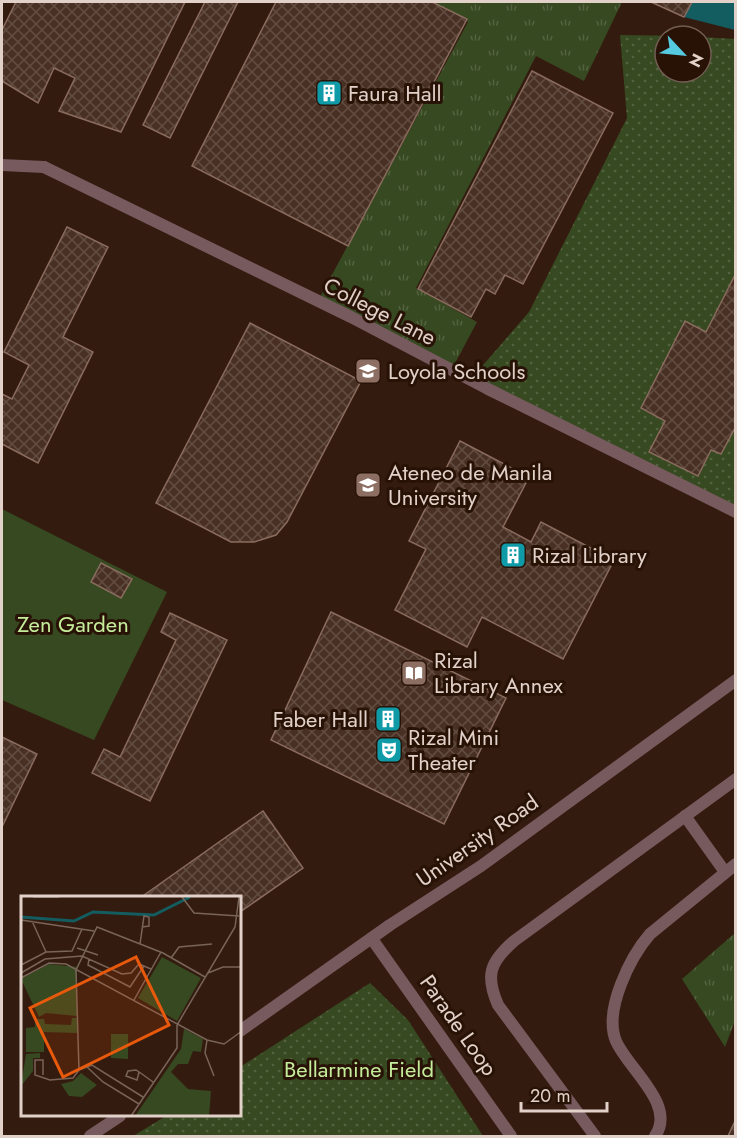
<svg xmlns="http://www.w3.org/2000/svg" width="737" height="1138" viewBox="0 0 737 1138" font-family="Jost,sans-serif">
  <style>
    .grass { fill: url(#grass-tufts) }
    .park { fill: url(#park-dots) }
    .garden { fill: #364920 }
    .water { fill: #135d60 }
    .building { fill: url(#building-cross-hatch); stroke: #896c5e; stroke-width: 1.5 }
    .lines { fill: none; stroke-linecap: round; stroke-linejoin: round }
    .lane { stroke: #775a5e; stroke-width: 12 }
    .street { stroke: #775a5e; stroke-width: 12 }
    .labels { text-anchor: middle; stroke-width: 6; stroke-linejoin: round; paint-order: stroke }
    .poi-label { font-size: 22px; fill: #e2d1c9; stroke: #281206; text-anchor: start }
    .street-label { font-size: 22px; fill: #e2d1c9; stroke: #281206 }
    .park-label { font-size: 22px; fill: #c4ec9a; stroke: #281206 }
    .inset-river { fill: none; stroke: #135d60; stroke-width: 3 }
    .inset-road { fill: none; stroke: #796459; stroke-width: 1.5 }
    .view { fill: #e8590c; fill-opacity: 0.15; stroke: #e8590c; stroke-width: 3 }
    .inset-edge { fill: none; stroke: #e2d1c9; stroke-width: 3 }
  </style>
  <defs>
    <pattern id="grass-tufts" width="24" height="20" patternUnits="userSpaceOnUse" patternTransform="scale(1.5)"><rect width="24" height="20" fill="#364920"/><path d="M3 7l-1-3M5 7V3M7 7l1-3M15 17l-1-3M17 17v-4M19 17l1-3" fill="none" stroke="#53623f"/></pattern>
    <pattern id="park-dots" width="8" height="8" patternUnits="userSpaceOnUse" patternTransform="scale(1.5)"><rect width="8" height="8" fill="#364920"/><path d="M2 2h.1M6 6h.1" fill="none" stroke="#53623f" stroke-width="1.8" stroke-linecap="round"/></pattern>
    <pattern id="building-cross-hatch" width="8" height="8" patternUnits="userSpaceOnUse" patternTransform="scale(1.5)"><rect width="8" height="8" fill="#493024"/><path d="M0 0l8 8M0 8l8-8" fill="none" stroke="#634d42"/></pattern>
  </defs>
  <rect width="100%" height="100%" fill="#331b0f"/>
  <g class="grass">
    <polygon points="425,2 622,2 584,81 536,56 416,288 477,322 453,367 320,297 468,22"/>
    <polygon points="735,933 735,1021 725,1047 682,979"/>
  </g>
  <g class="park">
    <polygon points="620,35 692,36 665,36 665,72 701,72 701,37 735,39 735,505 472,378 529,312 627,118"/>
    <polygon points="370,983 408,1020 483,1136 133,1136 166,1116 240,1116 240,1067"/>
  </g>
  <polygon class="garden" points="2,509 167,592 94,740 2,700"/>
  <polygon class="water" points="692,2 735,2 735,30 684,17"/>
  <g class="building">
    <polygon points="16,2 185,2 121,132 59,111 75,78 54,68 38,103 2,81 2,30"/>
    <polygon points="205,2 238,2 170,138 143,125"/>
    <polygon points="276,2 432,2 467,19 348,246 192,166"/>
    <polygon points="651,2 692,2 684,17"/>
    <polygon points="532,71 613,113 523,284 505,275 495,294 486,289 471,317 418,289"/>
    <polygon points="67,227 108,247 63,337 93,352 38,463 2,444 2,394 12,399 29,365 4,352"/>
    <polygon points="736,273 736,426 721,454 711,450 698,476 649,452 665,421 641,408 685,321 706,332"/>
    <polygon points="250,323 361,381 287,522 276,535 254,542 231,542 156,503"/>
    <polygon points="460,441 529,477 503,527 531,542 541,522 614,560 563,659 482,617 467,647 395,610 426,549 409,541"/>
    <polygon points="101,563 132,579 121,598 91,582"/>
    <polygon points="331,612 506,698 444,824 271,740"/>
    <polygon points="170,613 227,640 150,801 92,773 104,749 120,757 176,640 161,632"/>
    <polygon points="2,737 37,754 2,827"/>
    <polygon points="263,811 303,868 240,912 240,898 140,898"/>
    <polygon points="736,1119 736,1136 728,1136"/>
  </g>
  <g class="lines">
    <g class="lane">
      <polyline points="2,165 44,167"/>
      <polyline points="685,816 725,872"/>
      <polyline points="372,939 511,1136"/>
      <polyline points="240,1031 390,925 481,866 736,680"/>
      <polyline points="90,1136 120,1116"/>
      <path d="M595,1136l-97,-131c-13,-30 -8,-43 16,-64l222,-162"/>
      <path d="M655,1136c22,-31 -27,-67 -39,-95 -13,-31 15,-85 34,-107l86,-70"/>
    </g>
    <polyline class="street" points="44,167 351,317 488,389 736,512"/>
  </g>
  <defs>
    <symbol id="building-square" viewBox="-11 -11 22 22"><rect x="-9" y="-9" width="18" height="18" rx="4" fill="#0f9aa8" stroke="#281206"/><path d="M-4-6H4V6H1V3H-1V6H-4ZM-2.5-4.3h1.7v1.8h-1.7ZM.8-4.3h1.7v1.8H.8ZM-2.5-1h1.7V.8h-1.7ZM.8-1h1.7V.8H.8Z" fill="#fff"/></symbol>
    <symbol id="university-square" viewBox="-11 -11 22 22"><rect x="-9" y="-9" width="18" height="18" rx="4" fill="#8d6e63" stroke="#281206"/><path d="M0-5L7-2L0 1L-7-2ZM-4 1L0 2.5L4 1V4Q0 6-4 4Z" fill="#fff"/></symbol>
    <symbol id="library-square" viewBox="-11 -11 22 22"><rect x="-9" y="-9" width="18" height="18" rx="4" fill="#8d6e63" stroke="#281206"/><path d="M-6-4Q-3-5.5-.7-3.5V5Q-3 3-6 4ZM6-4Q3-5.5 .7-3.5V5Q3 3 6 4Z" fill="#fff"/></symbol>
    <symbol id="theatre-square" viewBox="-11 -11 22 22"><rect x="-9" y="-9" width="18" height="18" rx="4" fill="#0f9aa8" stroke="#281206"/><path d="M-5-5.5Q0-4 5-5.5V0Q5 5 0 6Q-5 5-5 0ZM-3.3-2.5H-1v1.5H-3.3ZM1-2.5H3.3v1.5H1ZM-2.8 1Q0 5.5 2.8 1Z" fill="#fff"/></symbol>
  </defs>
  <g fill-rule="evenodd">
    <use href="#building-square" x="314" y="78" width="30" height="30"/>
    <use href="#university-square" x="353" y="356" width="30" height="30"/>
    <use href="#university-square" x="353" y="470" width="30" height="30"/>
    <use href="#building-square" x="498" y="540" width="30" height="30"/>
    <use href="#library-square" x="399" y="658" width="30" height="30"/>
    <use href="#building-square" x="373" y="704" width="30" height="30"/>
    <use href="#theatre-square" x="374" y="735" width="30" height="30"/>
  </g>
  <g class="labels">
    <g class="poi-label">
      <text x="348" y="101">Faura Hall</text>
      <text x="388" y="379">Loyola Schools</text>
      <text x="388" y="480">Ateneo de Manila<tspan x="388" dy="25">University</tspan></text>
      <text x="532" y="563">Rizal Library</text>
      <text x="434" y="668">Rizal<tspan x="434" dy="25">Library Annex</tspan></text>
      <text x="368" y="727" text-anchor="end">Faber Hall</text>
      <text x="408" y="745">Rizal Mini<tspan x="408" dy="25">Theater</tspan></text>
    </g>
    <g class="street-label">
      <text transform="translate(380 311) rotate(27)" y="8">College Lane</text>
      <text transform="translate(477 840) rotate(-35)" y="8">University Road</text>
      <text transform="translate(459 1025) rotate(55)" y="8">Parade Loop</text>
    </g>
    <g class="park-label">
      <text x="73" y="632">Zen Garden</text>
      <text x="359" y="1077">Bellarmine Field</text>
    </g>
  </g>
  <g transform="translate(21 896)">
    <rect width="220" height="220" fill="#331b0f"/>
    <path d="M51,122h5v15l-33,-1v20h-18v-24l9,-1v-8h9l1,5 26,1zM163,133l19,10 -2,13 -8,-1 -5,13h-10l-7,8 17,17 23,2 -2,25h-74l46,-67zM19,157v5h-7v13l-12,15 5,-32z" fill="#364920"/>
    <path d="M141,61l39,21 -24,43 -39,-23zM28,68l28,3v49l-31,-3 -7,4 -18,-38zM60,177l16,12 -15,12 -13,-1 -8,-12 12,-3z" fill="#364920"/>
    <path d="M90,138h17v25l-17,-1z" fill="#364920"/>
    <path class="inset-river" d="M0,21l53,4 19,-9 61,3 36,-18"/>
    <path class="inset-road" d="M12,1h26M161,1l12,16 45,3M0,24l73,11M11,25l14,31M119,48l4,-28 5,1v9l-7,1M56,52l21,7M150,62l8,-11 33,-3M68,63l-1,6 42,22 14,-21M0,69l25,-13 26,-1 10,-22M0,77l24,-14 37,-3 40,18 9,-1 8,-9 12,5M187,77l15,-6h19M0,82l28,-15 17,1 141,76 17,4 18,-13M113,104l27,-48M186,144l-2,13 9,23M66,171l16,15 36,22M58,174l-3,-100 21,-43 66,26 42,24M118,176l-2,8 -11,-4 2,-5 8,-1 6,4 11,8M22,179v-15h-8v15l15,5 23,-2 6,-8 13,-5 51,32M110,220l46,-68v-23l58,-98 4,-30"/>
    <path class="view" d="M115,61l33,68 -106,52 -33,-69z"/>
    <rect width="220" height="220" class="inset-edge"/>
  </g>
  <rect width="737" height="1138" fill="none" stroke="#e2d1c9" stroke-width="6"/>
  <g transform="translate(683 54) rotate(116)"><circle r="28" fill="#281206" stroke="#725e54" stroke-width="1.5"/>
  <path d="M0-4.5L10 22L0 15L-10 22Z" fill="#55cae0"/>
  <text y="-9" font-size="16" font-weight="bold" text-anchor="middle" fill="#e2d1c9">N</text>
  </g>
  <path d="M521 1102v9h86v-9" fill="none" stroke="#e2d1c9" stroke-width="3"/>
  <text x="530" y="1102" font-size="18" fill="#e2d1c9" stroke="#281206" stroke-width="4.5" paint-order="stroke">20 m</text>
</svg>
